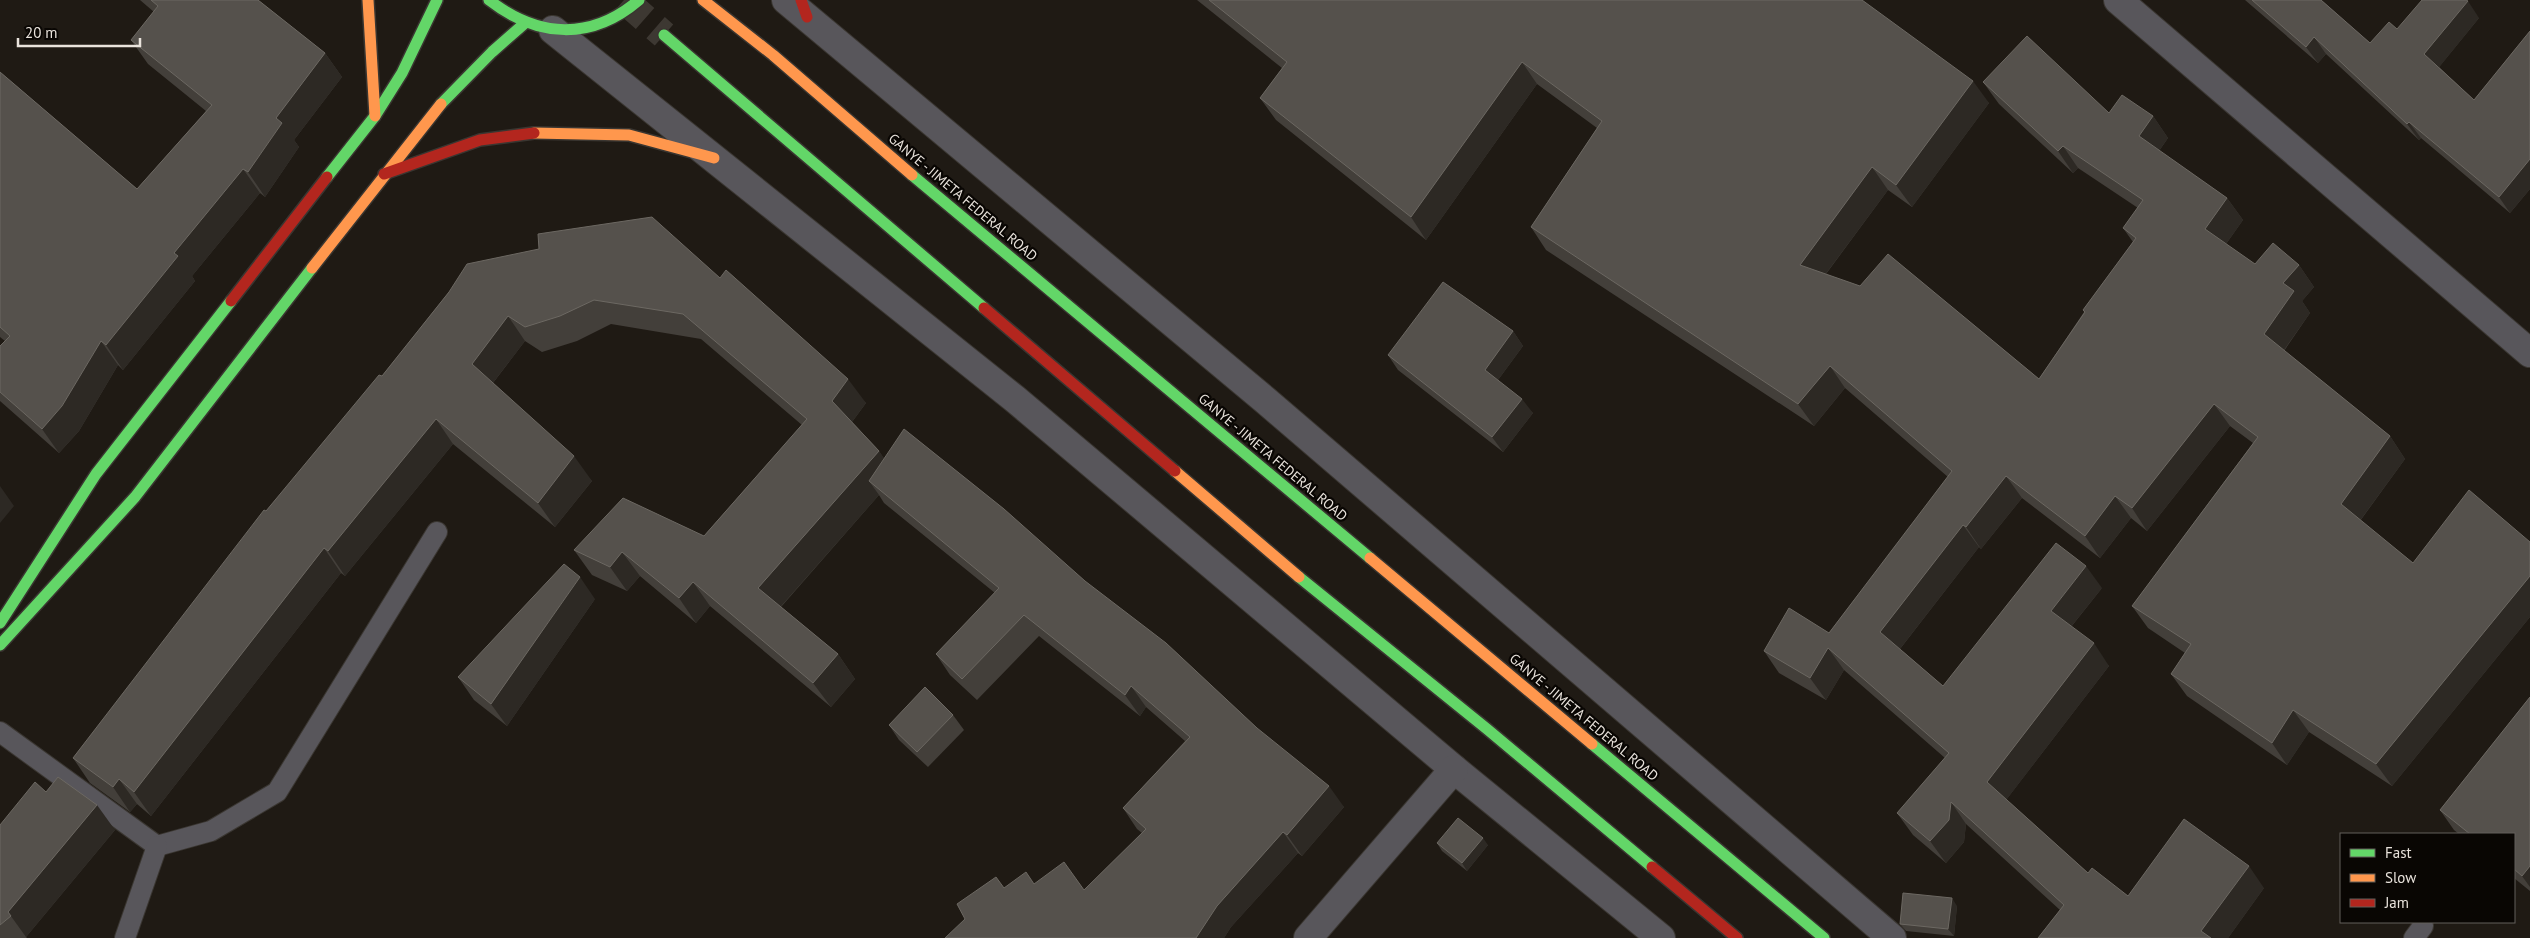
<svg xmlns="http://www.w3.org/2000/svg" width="2530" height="938" viewBox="0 0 2530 938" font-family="'PT Sans',sans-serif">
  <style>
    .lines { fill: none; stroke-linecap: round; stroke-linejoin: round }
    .primary-tunnel { stroke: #3d3832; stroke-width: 28; stroke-dasharray: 28 14; stroke-linecap: butt }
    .lane-casing { stroke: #3a3631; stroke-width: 22 }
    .street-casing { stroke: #3a3631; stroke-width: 30 }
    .fast-casing { stroke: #3a3631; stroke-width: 14 }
    .slow-casing { stroke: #3a3631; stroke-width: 14 }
    .jam-casing { stroke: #3a3631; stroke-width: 14 }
    .lane { stroke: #58565b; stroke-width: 20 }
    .street { stroke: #58565b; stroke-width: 28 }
    .fast { stroke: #63d668; stroke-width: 11 }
    .slow { stroke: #ff974d; stroke-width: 11 }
    .jam { stroke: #b3261e; stroke-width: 11 }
    .wall { fill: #433f3a }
    .shaded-wall { fill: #2d2924 }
    .building { fill: #55514c; stroke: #6c6862 }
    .labels { text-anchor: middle; stroke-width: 4.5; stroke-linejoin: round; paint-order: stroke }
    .street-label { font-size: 14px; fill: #e9e3dc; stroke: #090603 }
  </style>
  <rect width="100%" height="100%" fill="#1f1a14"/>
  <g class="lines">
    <polyline class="primary-tunnel" points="624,0 664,35"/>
    <defs>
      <g id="lane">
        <polyline points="0,732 157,846 211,831 277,792 437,532"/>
        <polyline points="125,938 157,846"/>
        <polyline points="2414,938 2423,926"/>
      </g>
      <g id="street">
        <polyline points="786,0 1265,400 1892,938"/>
        <polyline points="2118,0 2530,353"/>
        <polyline points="553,30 1015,399 1454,769 1661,938"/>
        <polyline points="1308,938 1454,769"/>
      </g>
      <g id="fast">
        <path d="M489,0c49,38 102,41 150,0"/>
        <polyline points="664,35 984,308"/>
        <polyline points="441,104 492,52 525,23"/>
        <polyline points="912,175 1370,558"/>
        <polyline points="327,177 375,116 402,73 437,0"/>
        <polyline points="1299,577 1487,729 1652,867"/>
        <polyline points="0,623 96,474 231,301"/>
        <polyline points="0,645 135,497 312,268"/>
        <polyline points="1592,744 1824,938"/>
      </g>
      <g id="slow">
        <polyline points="368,0 375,116"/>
        <polyline points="703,0 773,55 912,175"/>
        <polyline points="534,133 629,135 714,158"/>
        <polyline points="312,268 441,104"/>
        <polyline points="1175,471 1299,577"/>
        <polyline points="1370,558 1592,744"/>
      </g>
      <g id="jam">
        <polyline points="801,0 807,17"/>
        <polyline points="384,174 480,140 534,133"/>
        <polyline points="231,301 327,177"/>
        <polyline points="984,308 1175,471"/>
        <polyline points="1652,867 1737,938"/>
      </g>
    </defs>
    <use href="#lane" class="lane-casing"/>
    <use href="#street" class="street-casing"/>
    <use href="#fast" class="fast-casing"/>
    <use href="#slow" class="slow-casing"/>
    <use href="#jam" class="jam-casing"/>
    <use href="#lane" class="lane"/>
    <use href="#street" class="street"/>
    <use href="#fast" class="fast"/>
    <use href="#slow" class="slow"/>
    <use href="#jam" class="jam"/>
  </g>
  <g class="wall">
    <polygon points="140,0 258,0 325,53 342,77 294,140 299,147 265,197 260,193 192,276 195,281 123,370 118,365 79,431 59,453 0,401 0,346 5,341 0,337 0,72 137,189 206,111 148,64 131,40 154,12"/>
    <polygon points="1197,0 1862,0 1989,103 1912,207 1888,190 1826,274 2039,379 2084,312 2083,310 2133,242 2123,228 2138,208 2078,168 2073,173 1999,104 1983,82 2109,113 2153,116 2168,138 2159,151 2227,198 2243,220 2226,244 2255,264 2299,265 2314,287 2302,301 2310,313 2284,351 2390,436 2405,459 2360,521 2413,563 2530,542 2530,617 2392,786 2309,732 2287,765 2187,696 2171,674 2185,653 2148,628 2132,606 2253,443 2230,426 2147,531 2131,518 2100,558 2022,498 1981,549 1979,547 1900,649 1943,686 2102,588 2071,627 2109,666 2006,800 2088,873 2128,896 2264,888 2228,938 2038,938 2060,910 1966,824 1964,842 1946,863 1913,835 1897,813 1945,758 1844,670 1826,700 1779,673 1764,651 1829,633 1948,477 1845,388 1814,426 1546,250 1531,227 1597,128 1537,84 1426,240 1276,120 1260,98 1282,68"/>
    <polygon points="2245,0 2321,0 2370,43 2397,29 2479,18 2439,67 2474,100 2530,31 2530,189 2510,213 2421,138 2419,140 2326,54 2318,63"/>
    <polygon points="720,278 866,403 852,422 879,451 884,459 1344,807 1302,856 1298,853 1231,927 1224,938 945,938 1004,888 1034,884 1084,890 1142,833 1137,829 1123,808 1185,741 1146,707 1140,716 1039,636 977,700 950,675 936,654 995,593 884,503 879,495 781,607 838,654 855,679 831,707 710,606 696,623 640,576 627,591 592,575 574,550 704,536 802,425 701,339 611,324 577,341 542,352 525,341 493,383 592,481 555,527 453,444 345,576 341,573 151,816 137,804 130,812 90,783 73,758 266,511 382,376 449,292"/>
    <polygon points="1513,331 1523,346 1498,380 1533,413 1503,452 1398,370 1388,355"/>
    <polygon points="595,599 507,726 474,700 458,677"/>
    <polygon points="2530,697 2530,891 2514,878 2514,834 2459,834 2454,830 2440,810"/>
    <polygon points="953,715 964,730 928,767 899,740 889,725"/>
    <polygon points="46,792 115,830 26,937 27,938 0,938 0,825"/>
    <polygon points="1437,843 1488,845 1467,871 1442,851"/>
    <polygon points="1957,906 1954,936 1906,931 1900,924"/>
  </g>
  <g class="shaded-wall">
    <polygon points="2468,1 2479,18 2436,71 2424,54"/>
    <polygon points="2314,37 2326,54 2318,63 2306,47"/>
    <polygon points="325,53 342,77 294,140 299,147 265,197 248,172 276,118"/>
    <polygon points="1522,62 1537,84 1426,240 1411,217"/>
    <polygon points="1973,81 1989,103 1912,207 1896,185"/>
    <polygon points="2153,116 2168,138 2154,158 2139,136"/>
    <polygon points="2409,122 2421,138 2419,140 2407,124"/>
    <polygon points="2063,146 2078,168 2073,173 2058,151"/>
    <polygon points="2530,159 2530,189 2510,213 2499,197"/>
    <polygon points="1872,167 1888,190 1816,287 1800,265"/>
    <polygon points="243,169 260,193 192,276 195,281 123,370 106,345 174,253"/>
    <polygon points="2227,198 2243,220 2221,251 2205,229"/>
    <polygon points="2299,265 2314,287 2302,301 2310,313 2279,357 2264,334 2283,283"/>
    <polygon points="508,316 525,341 489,388 472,364"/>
    <polygon points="1513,331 1523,346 1495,384 1485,370"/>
    <polygon points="101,341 118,365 79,431 59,453 42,429"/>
    <polygon points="1830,366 1845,388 1814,426 1798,404"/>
    <polygon points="848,379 866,403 849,426 832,401"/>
    <polygon points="1522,399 1533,413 1503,452 1492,437"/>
    <polygon points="2214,404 2230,426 2147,531 2132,508"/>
    <polygon points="436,419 453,444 345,576 328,551"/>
    <polygon points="2390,436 2405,459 2356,526 2341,504"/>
    <polygon points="879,451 896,475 869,481 879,495 775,613 758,588"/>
    <polygon points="574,456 592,481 555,527 538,503"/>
    <polygon points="2006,476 2022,498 1981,549 1966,527"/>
    <polygon points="0,486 14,506 0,523"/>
    <polygon points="2115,496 2131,518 2100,558 2085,536"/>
    <polygon points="1963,525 1979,547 1896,654 1880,632"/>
    <polygon points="324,548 341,573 151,816 134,792"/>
    <polygon points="622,552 640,576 627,591 610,567"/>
    <polygon points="2086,566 2102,588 2066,633 2051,611"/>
    <polygon points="2530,576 2530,617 2392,786 2376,764"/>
    <polygon points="580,577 595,599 507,726 491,704"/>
    <polygon points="693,582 710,606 696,623 679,598"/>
    <polygon points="2094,643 2109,666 2003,804 1987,782"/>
    <polygon points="1828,648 1844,670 1826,700 1810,678"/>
    <polygon points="838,654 855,679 831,707 813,683"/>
    <polygon points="1131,686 1146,707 1140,716 1125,695"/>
    <polygon points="2293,710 2309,732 2287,765 2272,743"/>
    <polygon points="119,779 137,804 130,812 113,787"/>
    <polygon points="1329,786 1344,807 1302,856 1287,835"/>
    <polygon points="1951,802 1966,824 1964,842 1946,863 1930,841"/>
    <polygon points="97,805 115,830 26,937 8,912"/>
    <polygon points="1283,832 1298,853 1231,927 1224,938 1196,938 1217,906"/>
    <polygon points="1483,838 1488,845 1467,871 1462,863"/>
    <polygon points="2249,866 2264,888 2228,938 2207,938 2201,931"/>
    <polygon points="2530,866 2530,887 2522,876"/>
    <polygon points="1952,898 1957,906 1954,936 1948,929"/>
  </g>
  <g class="building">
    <polygon points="151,0 258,0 325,53 276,118 282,123 248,172 243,169 174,253 178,256 106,345 101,341 62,406 42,429 0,392 0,346 10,336 0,327 0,72 137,189 212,105 131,40 158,6"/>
    <polygon points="1209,0 1862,0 1973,81 1896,185 1872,167 1800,265 1860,286 1888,254 2039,379 2085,312 2083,310 2136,238 2123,228 2143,200 2063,146 2058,151 1983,82 2027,36 2109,113 2122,95 2153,116 2139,136 2227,198 2205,229 2255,264 2273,243 2299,265 2283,283 2294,291 2264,334 2390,436 2341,504 2413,563 2469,490 2530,542 2530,576 2376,764 2293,710 2272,743 2171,674 2191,644 2132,606 2258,437 2214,404 2132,508 2115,496 2085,536 2006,476 1966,527 1963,525 1880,632 1943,686 2056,543 2086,566 2051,611 2094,643 1987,782 2088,873 2092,868 2128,896 2184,819 2249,866 2201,931 2211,938 2038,938 2064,905 1951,802 1949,820 1930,841 1897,813 1949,753 1828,648 1810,678 1764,651 1789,608 1829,633 1952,471 1830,366 1798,404 1531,227 1602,121 1522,62 1411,217 1260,98 1287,62"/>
    <polygon points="2252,0 2321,0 2370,43 2389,22 2397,29 2422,0 2466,0 2468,1 2424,54 2474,100 2530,31 2530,159 2499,197 2409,122 2407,124 2314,37 2306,47"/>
    <polygon points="652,217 720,278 726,270 848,379 832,401 879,451 758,588 838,654 813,683 693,582 679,598 622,552 610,567 574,550 623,498 704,536 807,419 683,314 594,300 560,316 525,327 508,316 472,364 574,456 538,503 436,419 328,551 324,548 134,792 119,779 113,787 73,758 264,510 266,511 379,375 382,376 449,292 467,264 539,249 538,234"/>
    <polygon points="1443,282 1513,331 1485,370 1522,399 1492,437 1388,355"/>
    <polygon points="904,429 1004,509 1085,581 1166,643 1257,728 1329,786 1287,835 1283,832 1217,906 1196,938 945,938 965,919 957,904 996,877 1004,888 1026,872 1034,884 1064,862 1084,890 1146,829 1123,808 1190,737 1131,686 1125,695 1024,615 962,679 936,654 999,588 869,481"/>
    <polygon points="564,564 580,577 491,704 458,677"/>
    <polygon points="925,687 953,715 917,752 889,725"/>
    <polygon points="2530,697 2530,866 2522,876 2514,869 2514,834 2470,834 2440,810"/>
    <polygon points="58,777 97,805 8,912 11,916 0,925 0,825 35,782 46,792"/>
    <polygon points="1458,818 1483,838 1462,863 1437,843"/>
    <polygon points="1903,893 1952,898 1948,929 1900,924"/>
  </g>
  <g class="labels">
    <g class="street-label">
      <text transform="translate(963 197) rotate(40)" y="5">GANYE - JIMETA FEDERAL ROAD</text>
      <text transform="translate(1273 457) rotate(40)" y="5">GANYE - JIMETA FEDERAL ROAD</text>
      <text transform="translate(1584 717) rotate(40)" y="5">GANYE - JIMETA FEDERAL ROAD</text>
    </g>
  </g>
  <rect x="2340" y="833" width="175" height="90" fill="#090603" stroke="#635e5a"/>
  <rect x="2350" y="849" width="25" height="8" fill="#63d668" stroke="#635e5a"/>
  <text x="2385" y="858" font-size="15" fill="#e9e3dc">Fast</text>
  <rect x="2350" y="874" width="25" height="8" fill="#ff974d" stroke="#635e5a"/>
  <text x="2385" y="883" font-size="15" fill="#e9e3dc">Slow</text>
  <rect x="2350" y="899" width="25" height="8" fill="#b3261e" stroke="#635e5a"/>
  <text x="2385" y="908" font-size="15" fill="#e9e3dc">Jam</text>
  <path d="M18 38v8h122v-8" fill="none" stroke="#e9e3dc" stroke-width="2.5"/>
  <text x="25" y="38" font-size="15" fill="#e9e3dc" stroke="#090603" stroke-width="4" paint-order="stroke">20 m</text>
</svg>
